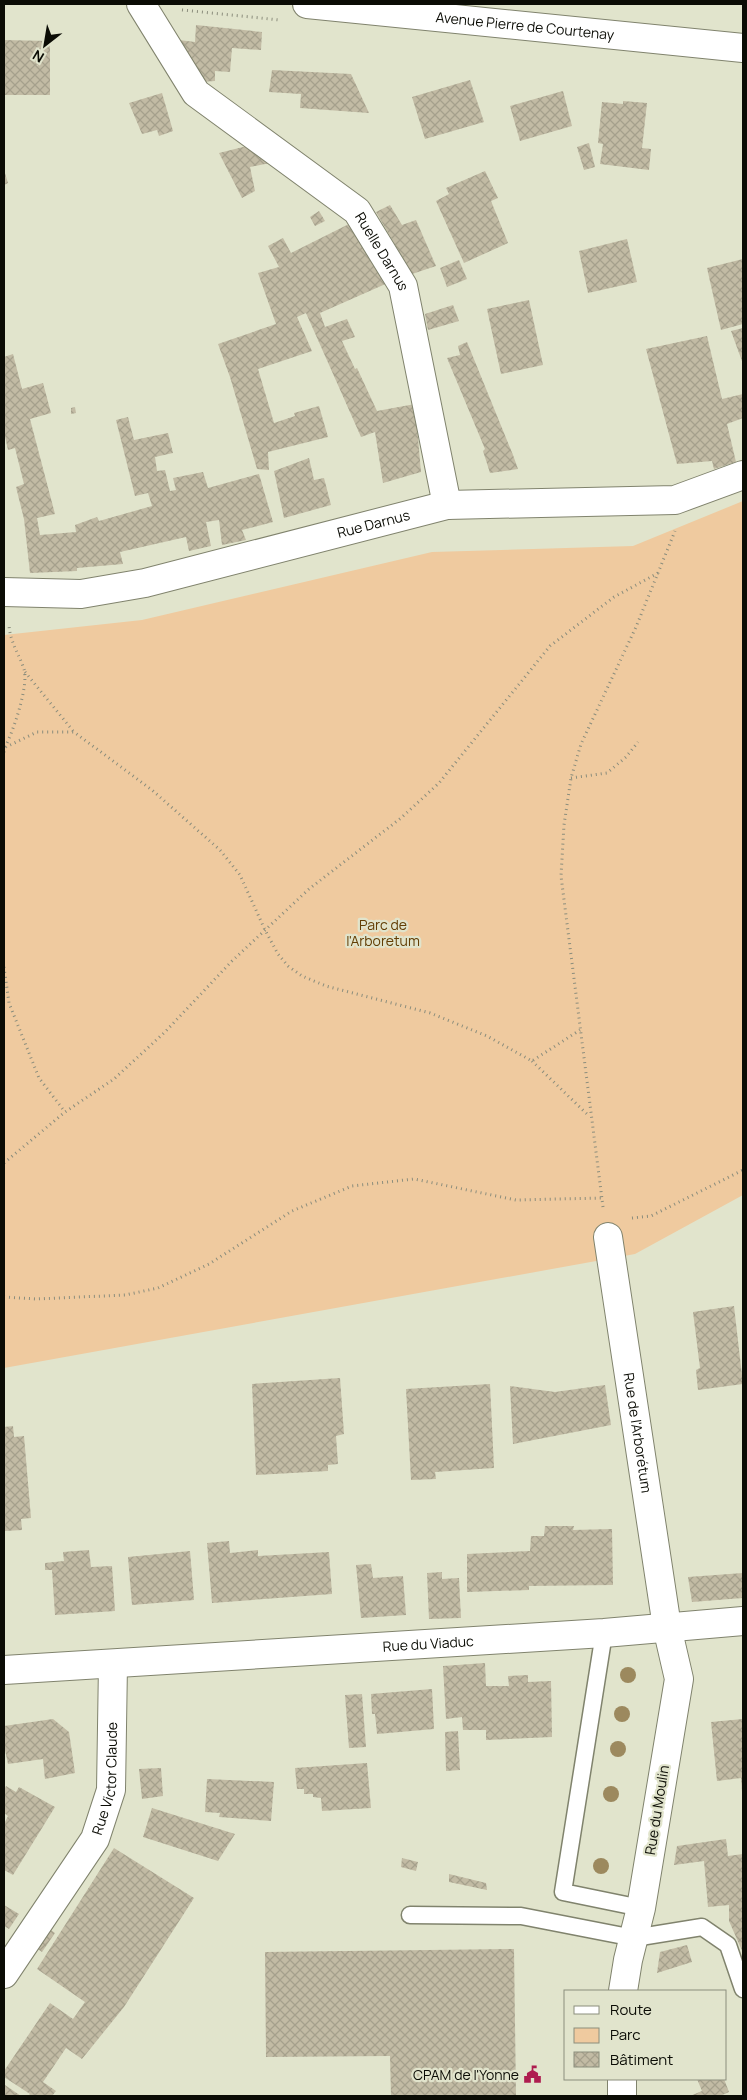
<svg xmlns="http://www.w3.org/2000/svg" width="747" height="2100" viewBox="0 0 747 2100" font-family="Manrope,sans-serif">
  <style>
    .park { fill: #efca9f }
    .building { fill: url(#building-cross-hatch) }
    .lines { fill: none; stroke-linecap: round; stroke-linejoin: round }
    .lane-casing { stroke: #80836d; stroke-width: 19 }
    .street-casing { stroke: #80836d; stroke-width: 30 }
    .primary-casing { stroke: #80836d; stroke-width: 30 }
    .path { stroke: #8b8d7c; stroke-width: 3; stroke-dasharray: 1 4; stroke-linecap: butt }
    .lane { stroke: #fff; stroke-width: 16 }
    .street { stroke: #fff; stroke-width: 28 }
    .primary { stroke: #fff; stroke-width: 28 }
    .tree { fill: #9c895e }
    .labels { text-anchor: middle; stroke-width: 4.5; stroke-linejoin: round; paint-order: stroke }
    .street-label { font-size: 14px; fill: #0b0c05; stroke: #e1e4cc }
    .park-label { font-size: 14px; fill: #633e04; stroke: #e1e4cc }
    .poi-label { font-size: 14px; fill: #0b0c05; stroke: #e1e4cc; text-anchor: end }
  </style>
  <defs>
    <pattern id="building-cross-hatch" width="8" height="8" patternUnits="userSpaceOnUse" patternTransform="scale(1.25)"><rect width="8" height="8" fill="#c2bba4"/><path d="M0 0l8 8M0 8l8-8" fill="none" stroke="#a5a08c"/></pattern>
  </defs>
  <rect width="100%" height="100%" fill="#e1e4cc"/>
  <polygon class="park" points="743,501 743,1195 635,1254 4,1368 4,635 142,620 432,552 633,546"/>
  <g class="building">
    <polygon points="196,25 262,32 261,50 232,48 230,72 215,71 215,81 200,82 179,40 195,42"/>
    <polygon points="4,40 50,41 50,95 4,95"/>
    <polygon points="272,70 351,74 369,113 300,108 301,94 269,92"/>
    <polygon points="470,80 484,122 425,139 412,97"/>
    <polygon points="563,91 572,126 520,141 510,106"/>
    <polygon points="162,93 173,131 159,136 157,130 142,134 129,103"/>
    <polygon points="623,101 647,103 642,148 651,149 649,170 600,164 603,144 598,143 602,102 623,104"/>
    <polygon points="589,143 595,167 584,170 577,147"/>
    <polygon points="247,146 270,163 250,167 255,191 242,198 219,153"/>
    <polygon points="4,170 8,183 4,185"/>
    <polygon points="485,171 498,198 491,201 508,243 464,263 436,201 449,194 446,188"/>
    <polygon points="390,205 402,225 416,220 436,266 412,274 376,212"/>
    <polygon points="319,211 325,221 315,226 310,217"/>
    <polygon points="353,222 390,282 320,313 325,327 347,319 355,337 342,341 355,369 357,368 377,411 415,404 421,472 383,483 375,432 361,437 306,313 297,317 312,351 258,369 274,423 295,416 294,413 319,406 328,437 268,452 269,470 257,469 230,377 218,344 276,324 258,273 279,267 268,246 283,238 291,253"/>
    <polygon points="627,239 637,282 588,293 579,251"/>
    <polygon points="743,259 743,324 721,330 707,268"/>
    <polygon points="459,260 467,279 447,287 440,268"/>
    <polygon points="529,300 543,365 501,374 487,309"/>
    <polygon points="453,305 459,321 428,330 425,314"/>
    <polygon points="743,328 743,364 731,331"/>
    <polygon points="707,336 722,399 743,394 743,418 727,424 736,462 714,469 712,461 677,464 646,349"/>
    <polygon points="467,342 513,455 518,469 490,473 483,451 485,449 447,358 460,355 458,346"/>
    <polygon points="13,354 22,389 43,383 51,413 30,419 55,514 37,518 40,535 76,532 75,525 97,517 99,521 152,506 148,493 135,496 116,420 128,417 134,440 168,433 173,453 155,457 157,471 165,470 170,491 176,490 173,478 203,472 208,488 259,474 273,522 242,530 246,540 222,545 219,520 206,522 211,546 189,551 186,537 120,552 123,564 77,568 77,571 30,573 24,519 16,487 24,484 15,448 8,450 4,432 4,357"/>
    <polygon points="75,407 76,413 71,414 71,408"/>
    <polygon points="309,458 314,480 324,478 331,505 284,518 274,471"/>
    <polygon points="734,1306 743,1384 698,1390 696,1370 700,1368 693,1312"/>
    <polygon points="340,1378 344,1434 336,1436 338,1464 328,1465 328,1471 256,1475 252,1384"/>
    <polygon points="490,1384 494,1468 435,1472 436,1479 411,1480 406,1389"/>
    <polygon points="605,1385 611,1425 513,1444 510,1386 555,1392"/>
    <polygon points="13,1426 14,1437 24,1436 31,1518 21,1519 22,1530 5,1531 4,1427"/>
    <polygon points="545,1526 574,1526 573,1530 612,1529 613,1585 529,1586 529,1590 467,1592 467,1554 530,1551 531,1536 544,1536"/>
    <polygon points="229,1541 230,1553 258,1550 258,1556 329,1552 332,1594 212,1603 207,1543"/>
    <polygon points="89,1550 91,1567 112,1566 115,1611 55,1615 52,1570 45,1570 45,1563 64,1561 63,1552"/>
    <polygon points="190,1551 194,1600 132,1605 128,1557"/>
    <polygon points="371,1564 373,1578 403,1576 406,1615 361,1618 356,1565"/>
    <polygon points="442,1572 442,1579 459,1578 461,1618 429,1619 427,1573"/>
    <polygon points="743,1573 743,1598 692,1602 688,1577"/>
    <polygon points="485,1663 486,1686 509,1686 508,1676 528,1675 528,1682 551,1681 552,1737 486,1740 486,1730 463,1730 462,1717 446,1719 443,1666"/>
    <polygon points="432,1689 434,1729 377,1734 375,1714 372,1714 371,1694"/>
    <polygon points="362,1694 366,1747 349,1748 345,1695"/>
    <polygon points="53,1719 69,1732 75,1773 45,1779 43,1759 8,1764 5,1750 4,1750 4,1726"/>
    <polygon points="743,1719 743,1792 742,1792 741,1778 717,1781 711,1722"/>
    <polygon points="458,1731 460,1770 446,1771 445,1732"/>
    <polygon points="367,1763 371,1808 322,1811 321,1798 313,1797 313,1794 304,1794 304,1789 297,1789 295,1768"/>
    <polygon points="161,1768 163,1796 142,1799 139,1769"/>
    <polygon points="207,1779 274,1782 271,1821 219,1817 220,1813 205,1812"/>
    <polygon points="6,1786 16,1792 19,1787 55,1807 13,1875 4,1870 4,1824 8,1816 4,1813 4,1790"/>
    <polygon points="152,1808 235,1834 218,1861 143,1837"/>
    <polygon points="726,1839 728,1856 743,1854 743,1953 729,1921 729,1905 708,1907 704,1861 674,1865 677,1846"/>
    <polygon points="114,1848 194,1898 124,2007 82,2059 66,2048 43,2082 56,2091 52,2096 28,2096 30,2094 4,2077 4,2071 50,2003 73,2019 85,2002 37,1969"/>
    <polygon points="402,1858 418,1862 416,1871 401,1867"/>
    <polygon points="449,1874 486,1883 487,1890 449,1882"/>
    <polygon points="4,1905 19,1914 9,1929 4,1926"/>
    <polygon points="48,1928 55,1933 42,1952 35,1947"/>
    <polygon points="687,1945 692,1962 657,1973 660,1952"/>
    <polygon points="514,1949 516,2096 391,2096 390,2056 266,2057 265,1952"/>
    <polygon points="697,2079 724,2079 729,2092 720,2096 690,2096 702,2091"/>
    <polygon points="5,2085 21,2096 4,2096"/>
  </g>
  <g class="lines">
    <defs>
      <g id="lane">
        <polyline points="604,1633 563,1892 641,1908"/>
        <polyline points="410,1915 521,1916 634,1938 702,1927 728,1945 743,1989"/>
      </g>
      <g id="street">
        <path id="s1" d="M141,4l55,89 161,118 46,75 44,219"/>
        <path id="s2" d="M4,592l77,2 64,-11 302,-78 228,-5 68,-25"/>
        <path id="s3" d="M608,1237l59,390 12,52 -38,229 -13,52 -5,31"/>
        <path id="s4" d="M4,1670l600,-37 139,-12"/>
        <path id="s5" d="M4,1974l91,-135 16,-49 2,-126"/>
        <polyline points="622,2079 622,2096"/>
      </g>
      <g id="primary">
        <path id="s6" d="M307,4l436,44"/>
      </g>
    </defs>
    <use href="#lane" class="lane-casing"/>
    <use href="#street" class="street-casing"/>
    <use href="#primary" class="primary-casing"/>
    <g class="path">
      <polyline points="182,10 280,20"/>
      <polyline points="25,672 74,732"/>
      <path d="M5,747c8,-15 24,-61 19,-78 -5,-15 -14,-27 -15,-44"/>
      <polyline points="4,752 6,747 37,732 74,732 152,790 220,850 240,875 265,930 278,954 288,966 302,976 326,986 430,1013 487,1036 532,1061 580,1030"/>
      <polyline points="571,778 607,773 626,757 638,742"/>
      <polyline points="4,967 9,1003 39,1078 65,1112"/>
      <polyline points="532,1061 589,1116"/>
      <polyline points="4,1163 65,1112 114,1079 165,1032 232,961 309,889 401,818 439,783 550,646 614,597 660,572"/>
      <polyline points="603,1207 561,876 564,825 571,778 581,744 636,627 675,531"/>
      <polyline points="632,1218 651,1216 743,1170"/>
      <polyline points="4,1297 36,1299 125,1295 158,1288 209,1264 292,1211 352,1186 414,1179 516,1200 602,1198"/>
    </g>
    <use href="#lane" class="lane"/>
    <use href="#street" class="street"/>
    <use href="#primary" class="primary"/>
  </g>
  <g class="tree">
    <circle cx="628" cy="1675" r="8"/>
    <circle cx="622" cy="1714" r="8"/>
    <circle cx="618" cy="1749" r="8"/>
    <circle cx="611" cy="1794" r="8"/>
    <circle cx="601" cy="1866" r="8"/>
  </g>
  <defs>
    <symbol id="civic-bare" viewBox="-9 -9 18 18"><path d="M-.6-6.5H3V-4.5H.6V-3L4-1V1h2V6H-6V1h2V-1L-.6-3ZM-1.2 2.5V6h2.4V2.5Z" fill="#ae1c4f" stroke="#e1e4cc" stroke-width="2.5" paint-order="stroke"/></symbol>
  </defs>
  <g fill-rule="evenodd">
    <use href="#civic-bare" x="520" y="2062" width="25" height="25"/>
  </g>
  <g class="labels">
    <g class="street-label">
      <text dy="5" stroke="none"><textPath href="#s6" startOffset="219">Avenue Pierre de Courtenay</textPath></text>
      <text dy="5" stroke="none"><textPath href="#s1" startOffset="352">Ruelle Darnus</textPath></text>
      <text dy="5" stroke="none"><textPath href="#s2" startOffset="378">Rue Darnus</textPath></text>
      <text dy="5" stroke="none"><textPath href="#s3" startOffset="198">Rue de l'Arborétum</textPath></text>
      <text dy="5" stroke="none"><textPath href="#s4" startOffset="425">Rue du Viaduc</textPath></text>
      <text dy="5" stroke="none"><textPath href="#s5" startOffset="225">Rue Victor Claude</textPath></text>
      <text transform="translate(657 1810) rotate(-81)" y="5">Rue du Moulin</text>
    </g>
    <g class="park-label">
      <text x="383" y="930">Parc de<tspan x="383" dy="16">l'Arboretum</tspan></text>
    </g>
    <g class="poi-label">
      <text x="519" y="2080">CPAM de l'Yonne</text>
    </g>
  </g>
  <rect width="747" height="2100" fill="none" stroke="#0b0c05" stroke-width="10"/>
  <rect x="564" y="1990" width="162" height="90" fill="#e1e4cc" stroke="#8b8e7c"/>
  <rect x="574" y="2006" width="25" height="8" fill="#ffffff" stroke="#8b8e7c"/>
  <text x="610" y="2015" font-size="15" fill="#0b0c05">Route</text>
  <rect x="574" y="2028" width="25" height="15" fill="#efca9f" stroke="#8b8e7c"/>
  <text x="610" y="2040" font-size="15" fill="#0b0c05">Parc</text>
  <rect x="574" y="2052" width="25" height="15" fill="url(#building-cross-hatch)" stroke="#8b8e7c"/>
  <text x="610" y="2065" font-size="15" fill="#0b0c05">Bâtiment</text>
  <g transform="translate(45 45) rotate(211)" stroke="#e1e4cc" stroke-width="4" paint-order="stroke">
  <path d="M0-4L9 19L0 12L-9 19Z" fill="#0b0c05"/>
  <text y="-8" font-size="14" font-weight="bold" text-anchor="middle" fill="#0b0c05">N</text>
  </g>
</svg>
